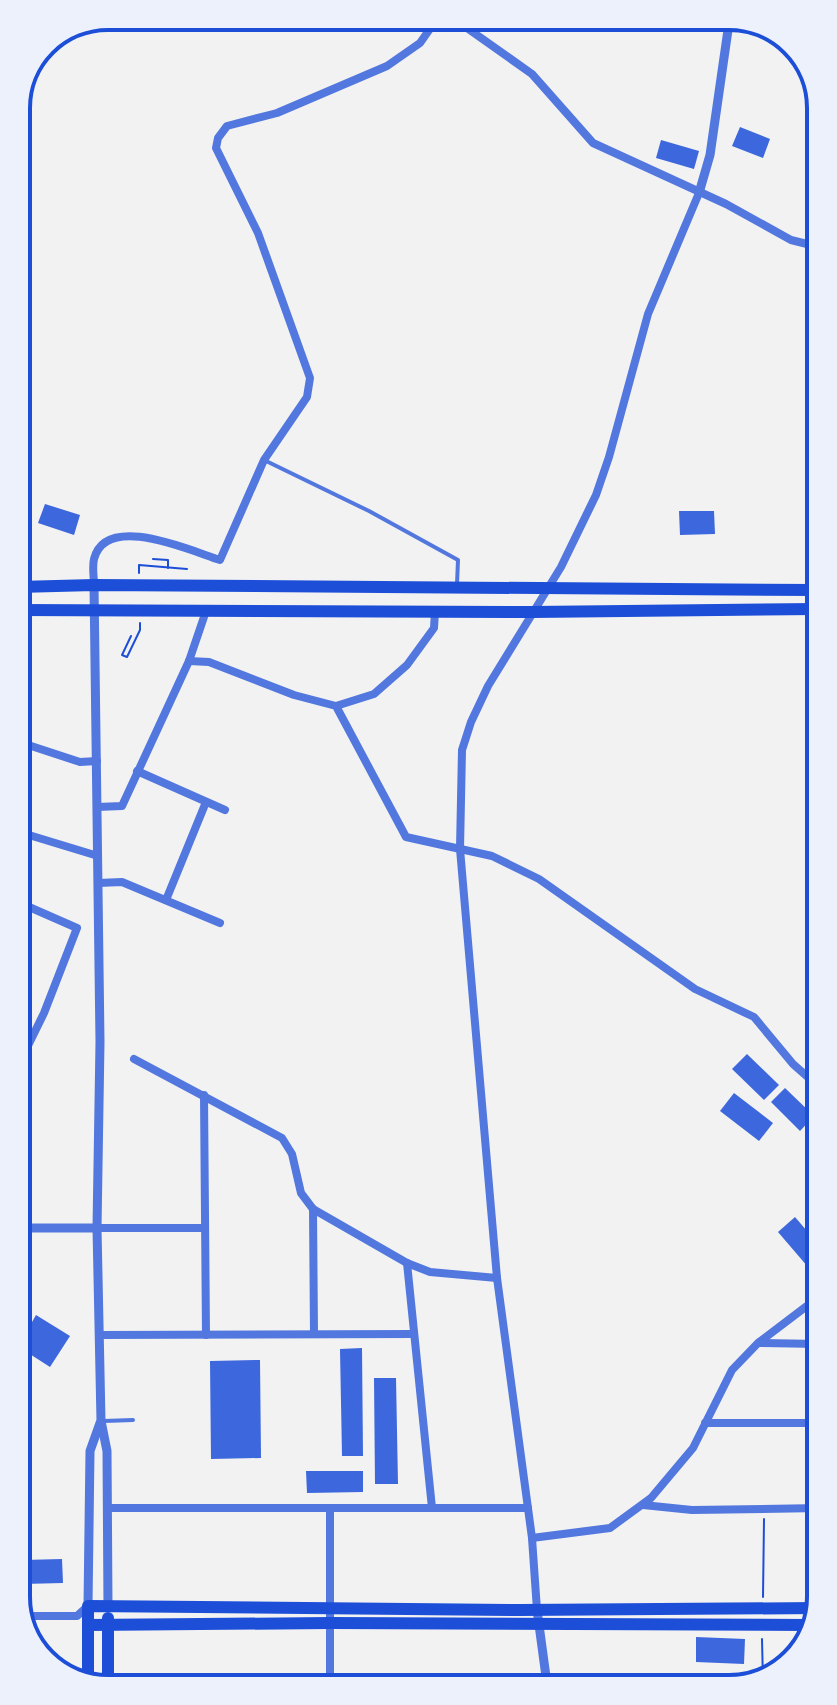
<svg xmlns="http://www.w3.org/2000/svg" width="837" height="1705" viewBox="0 0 837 1705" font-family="Mulish,sans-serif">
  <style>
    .building { fill: #3d67dc }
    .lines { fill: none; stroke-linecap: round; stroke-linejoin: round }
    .path { stroke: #1d4ed8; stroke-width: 2 }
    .service { stroke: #5277de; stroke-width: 4 }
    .minor { stroke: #5277de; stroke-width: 8 }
    .tertiary { stroke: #5277de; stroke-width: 9 }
    .primary { stroke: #1d4ed8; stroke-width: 12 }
    .rim { fill: none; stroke: #1d4ed8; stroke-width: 4 }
  </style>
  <rect width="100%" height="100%" fill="#f2f2f2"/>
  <g class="building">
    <polygon points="740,127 770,139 763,158 732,146"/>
    <polygon points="661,140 699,151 694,169 656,158"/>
    <polygon points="45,504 80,515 74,535 38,523"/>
    <polygon points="679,511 714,511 715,534 680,535"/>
    <polygon points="747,1054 779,1085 764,1100 732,1069"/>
    <polygon points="785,1088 814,1116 800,1131 771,1102"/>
    <polygon points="734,1093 773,1123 759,1141 720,1111"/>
    <polygon points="795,1217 819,1245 820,1281 778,1232"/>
    <polygon points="36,1315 70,1336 50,1367 22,1349 21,1316 32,1322"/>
    <polygon points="362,1348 363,1456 342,1456 340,1349"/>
    <polygon points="260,1360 261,1458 211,1459 210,1361"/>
    <polygon points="374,1378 396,1378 398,1484 375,1484"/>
    <polygon points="306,1471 363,1471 363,1492 307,1493"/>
    <polygon points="62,1559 63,1583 23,1584 23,1560"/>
    <polygon points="696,1637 745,1639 744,1664 696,1662"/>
  </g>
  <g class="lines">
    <g class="path">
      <polyline points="153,559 168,560 168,568"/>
      <polyline points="139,573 139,565 187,569"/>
      <polyline points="131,636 122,655 127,657 140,630 140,623"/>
      <polyline points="763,1597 764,1519"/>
      <polyline points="762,1639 763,1682"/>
    </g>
    <g class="service">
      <polyline points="264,460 369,511 458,560 457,584"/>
      <polyline points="104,1421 133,1420"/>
    </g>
    <g class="minor">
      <polyline points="450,16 532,74 593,143 726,204 791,240 815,246"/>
      <path d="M94,585c0,-8 -2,-18 0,-26 12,-47 97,-8 126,1l44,-100 43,-63 3,-19 -52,-145 -42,-85 2,-10 9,-12 50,-13 110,-47 33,-23 19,-27"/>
      <polyline points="189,661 209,662 294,695 336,706 406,837 492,856 539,879 695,989 754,1017 793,1064 819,1087"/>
      <polyline points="336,706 374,694 407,665 434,628 435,611"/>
      <polyline points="19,742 80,762 97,761"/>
      <polyline points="137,771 225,810"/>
      <polyline points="97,807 122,806 189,661 206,611"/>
      <polyline points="19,832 98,856"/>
      <polyline points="98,883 122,882 220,923"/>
      <polyline points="166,900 206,802"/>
      <polyline points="20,903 77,928 44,1013 20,1062"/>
      <polyline points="134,1059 282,1138 292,1154 301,1193 313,1209 407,1263 430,1272 497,1278"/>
      <polyline points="204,1095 206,1335"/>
      <polyline points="313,1209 314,1333"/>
      <polyline points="97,1228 205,1228"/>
      <polyline points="407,1263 432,1508"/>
      <polyline points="100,1335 414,1334"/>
      <polyline points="759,1343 820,1344"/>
      <polyline points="705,1423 820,1423"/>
      <polyline points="643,1505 692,1510 821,1508"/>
      <polyline points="107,1508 528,1508"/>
      <polyline points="330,1508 330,1686"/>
      <polyline points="532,1538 610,1528 651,1498 693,1448 732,1370 758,1343 820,1296"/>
      <polyline points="537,1610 532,1538 497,1278 460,849 462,750 471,722 488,686 561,567 596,495 609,457 648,314 699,193"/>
      <polyline points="23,1616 77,1616 88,1606"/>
    </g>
    <g class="tertiary">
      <polyline points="699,193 710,155 730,16"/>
      <polyline points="94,585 100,1042 97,1228 101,1421 107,1451 108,1607"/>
      <polyline points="21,1228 97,1228"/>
      <polyline points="88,1606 90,1451 100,1423"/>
      <polyline points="537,1610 547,1684"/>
    </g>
    <g class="primary">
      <polyline points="18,587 94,585 816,590"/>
      <polyline points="18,610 532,612 817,609"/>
      <polyline points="88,1625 330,1623 812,1625"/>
      <polyline points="88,1684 88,1606 520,1610 818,1608"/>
      <polyline points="108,1689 108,1618"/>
    </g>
  </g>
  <path d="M0 0H837V1705H0ZM108 30H729A78 78 0 0 1 807 108V1597A78 78 0 0 1 729 1675H108A78 78 0 0 1 30 1597V108A78 78 0 0 1 108 30Z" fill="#edf1fc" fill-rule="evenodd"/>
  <path class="rim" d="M108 30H729A78 78 0 0 1 807 108V1597A78 78 0 0 1 729 1675H108A78 78 0 0 1 30 1597V108A78 78 0 0 1 108 30Z"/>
</svg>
